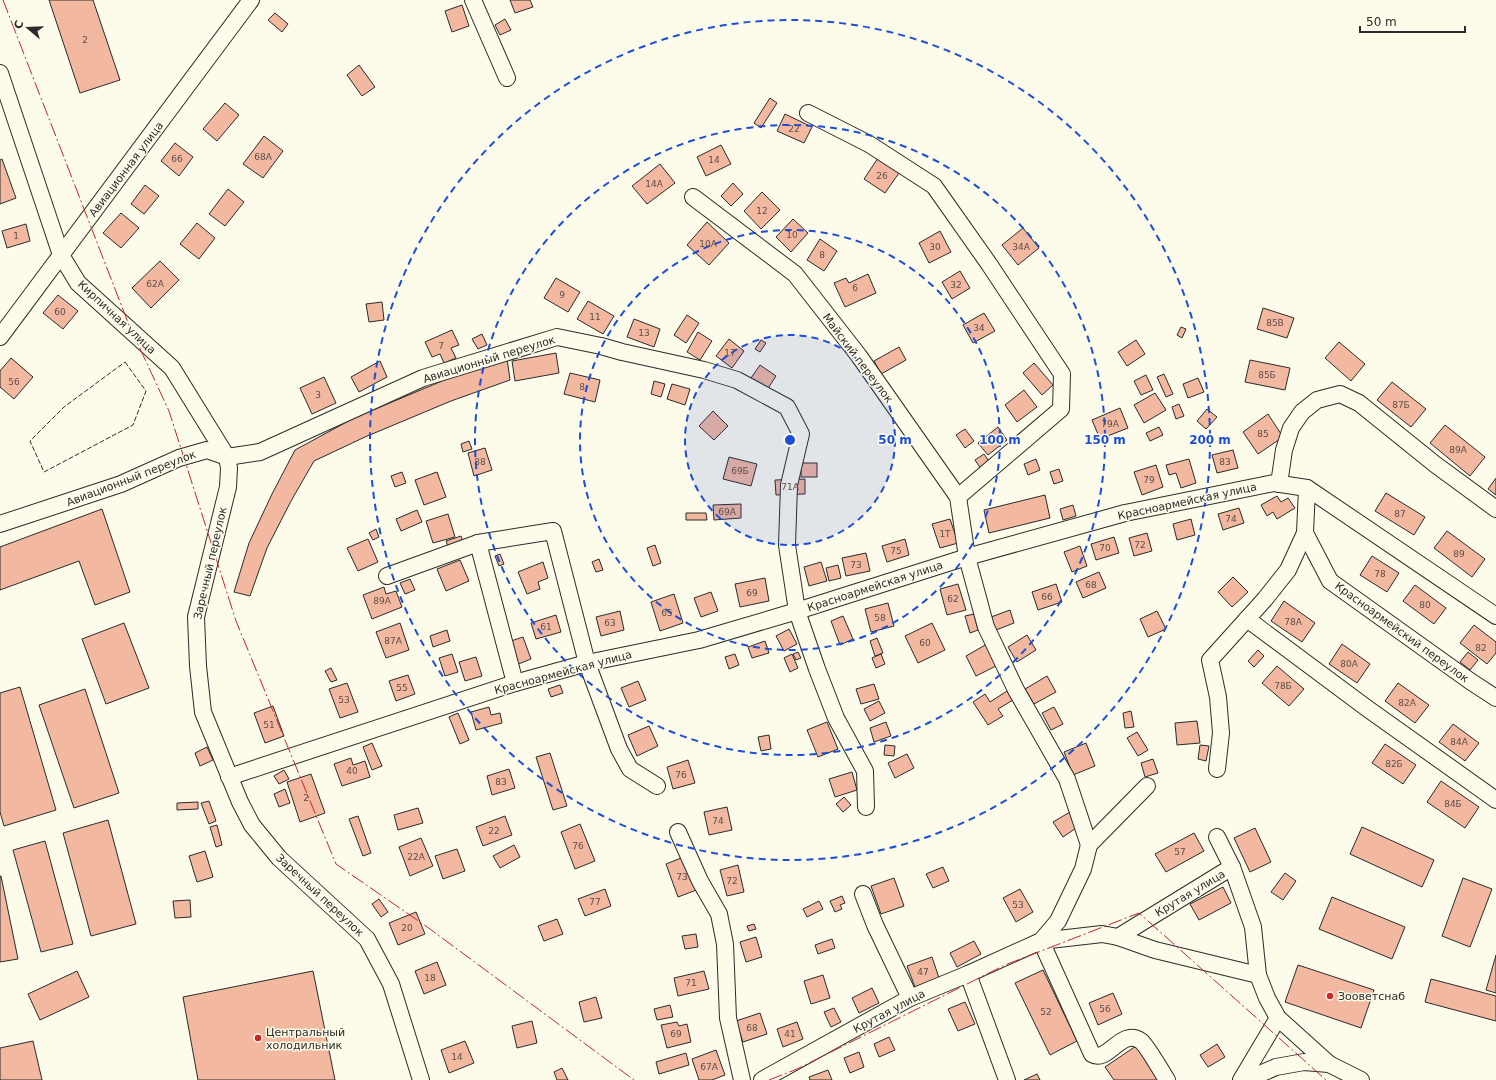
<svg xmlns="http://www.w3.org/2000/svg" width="1496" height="1080" viewBox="0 0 1496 1080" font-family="'DejaVu Sans',sans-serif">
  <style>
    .building { fill: #f2b8a0; stroke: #2b2b2b }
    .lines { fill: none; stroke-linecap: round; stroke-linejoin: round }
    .minor-casing { stroke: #2b2b2b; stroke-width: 18 }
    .minor { stroke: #fdfbea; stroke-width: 16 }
    .fence { stroke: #2b2b2b; stroke-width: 1; stroke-dasharray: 5 2; stroke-linecap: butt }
    .power { stroke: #c62828; stroke-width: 1; stroke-dasharray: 14 3 2 3; stroke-linecap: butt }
    .ring { fill: none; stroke: #1d4ed8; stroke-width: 2; stroke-dasharray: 7 5 }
    .poi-dot { fill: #c62828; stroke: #fdfbea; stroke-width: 1.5 }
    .labels { text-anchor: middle; stroke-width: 3; stroke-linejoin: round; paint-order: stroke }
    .number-label { font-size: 9px; fill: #5d4e48 }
    .street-label { font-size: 11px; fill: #2b2b2b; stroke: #fdfbea }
    .poi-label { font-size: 11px; fill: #2b2b2b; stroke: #fdfbea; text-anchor: start }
    .centre { fill: #1d4ed8; stroke: #fdfbea; stroke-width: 2 }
    .ring-label { font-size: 12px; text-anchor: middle; font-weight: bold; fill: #1d4ed8; stroke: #fdfbea; stroke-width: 3; stroke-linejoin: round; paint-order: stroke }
  </style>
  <rect width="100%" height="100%" fill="#fdfbea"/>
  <g class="building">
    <polygon points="49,0 93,0 120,80 80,93"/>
    <polygon points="510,0 530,0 533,7 515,13"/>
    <polygon points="462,5 469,26 452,32 445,11"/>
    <polygon points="275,13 288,24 282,32 268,20"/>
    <polygon points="505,19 511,30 500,35 495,25"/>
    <polygon points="359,65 375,87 362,96 347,75"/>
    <polygon points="770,98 777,103 761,128 754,123"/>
    <polygon points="225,103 239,115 217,141 203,129"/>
    <polygon points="785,114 812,127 804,143 777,131"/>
    <polygon points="264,136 283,151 263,178 243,164"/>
    <polygon points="175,143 193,157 179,176 161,161"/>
    <polygon points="721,145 731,164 706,176 697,157"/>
    <polygon points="878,158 899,173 885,193 864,179"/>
    <polygon points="2,159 16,198 0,204 0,160"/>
    <polygon points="660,164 675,183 647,204 632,186"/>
    <polygon points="733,183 743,194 731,206 721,196"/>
    <polygon points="145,185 159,196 144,214 131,204"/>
    <polygon points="228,189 244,202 225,226 209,214"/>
    <polygon points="762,192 780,210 761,229 744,211"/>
    <polygon points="121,213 139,228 121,248 103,233"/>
    <polygon points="793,219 808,233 791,252 776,237"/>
    <polygon points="707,222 729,243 709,265 687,245"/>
    <polygon points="197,223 215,238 199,259 180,244"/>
    <polygon points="26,224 30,241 7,248 2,231"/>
    <polygon points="1023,228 1039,248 1018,265 1002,245"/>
    <polygon points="940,231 951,252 929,263 919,243"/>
    <polygon points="820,239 837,251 824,271 807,260"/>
    <polygon points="160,261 179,280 151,308 132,288"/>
    <polygon points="960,271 970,288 952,299 942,282"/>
    <polygon points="868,274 876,293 845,307 834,283 846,278 849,283"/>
    <polygon points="556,278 580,292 568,312 544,298"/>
    <polygon points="58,295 78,311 63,329 43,313"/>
    <polygon points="588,301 614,316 603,334 577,319"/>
    <polygon points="382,302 384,320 369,322 366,304"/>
    <polygon points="1263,308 1294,318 1287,338 1257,329"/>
    <polygon points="984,313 995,331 973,343 963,325"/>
    <polygon points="687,315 699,323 686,343 674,335"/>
    <polygon points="634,319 660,329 654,347 627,337"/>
    <polygon points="1181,327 1186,329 1182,338 1177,335"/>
    <polygon points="452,330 459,345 451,348 456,358 444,363 440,354 432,357 425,342"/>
    <polygon points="698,332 712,341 700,360 687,352"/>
    <polygon points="482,334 487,345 478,349 472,339"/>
    <polygon points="729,339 744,351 732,368 716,356"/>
    <polygon points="761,340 766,343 760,352 755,349"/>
    <polygon points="1136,340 1145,354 1127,366 1118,352"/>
    <polygon points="1339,342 1365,364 1351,381 1325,358"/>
    <polygon points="899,347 906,360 881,374 874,361"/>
    <polygon points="556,353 559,373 515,381 512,361"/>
    <polygon points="11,358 33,377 14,399 0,387 0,371"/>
    <polygon points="507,358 510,380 451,401 365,437 314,461 291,501 267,548 250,596 234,592 249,543 272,494 295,450 354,418 442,381"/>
    <polygon points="1250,360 1290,368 1285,390 1245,382"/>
    <polygon points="380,361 387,377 359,392 351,377"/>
    <polygon points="1034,363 1053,385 1042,395 1023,373"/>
    <polygon points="760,365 776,376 767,390 751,378"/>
    <polygon points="570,373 600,380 595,402 564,394"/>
    <polygon points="1164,374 1173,394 1166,397 1157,377"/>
    <polygon points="1146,375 1153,390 1141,395 1134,381"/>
    <polygon points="324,377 336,403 312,414 300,388"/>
    <polygon points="1198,378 1204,392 1188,398 1183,384"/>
    <polygon points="654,381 665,384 661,397 651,394"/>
    <polygon points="1392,382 1426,409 1411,427 1377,400"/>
    <polygon points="672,384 690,389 685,405 667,399"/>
    <polygon points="1024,390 1037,407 1017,422 1005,405"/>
    <polygon points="1155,393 1166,410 1144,423 1134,405"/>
    <polygon points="1179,404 1184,416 1176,419 1172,407"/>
    <polygon points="1120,408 1128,428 1100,439 1092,420"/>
    <polygon points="1207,409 1217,417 1206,429 1197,421"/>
    <polygon points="713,411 728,426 714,440 699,426"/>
    <polygon points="1268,414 1283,437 1258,454 1243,432"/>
    <polygon points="1445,425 1485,457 1470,476 1430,443"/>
    <polygon points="998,427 1007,440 988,455 978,443"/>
    <polygon points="1159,427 1163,435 1150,441 1146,433"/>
    <polygon points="965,429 974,441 965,448 956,435"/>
    <polygon points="469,441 472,449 463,452 461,444"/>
    <polygon points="485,448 492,470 474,476 468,453"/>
    <polygon points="1233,450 1238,468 1217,473 1212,455"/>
    <polygon points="984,454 990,463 981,469 975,460"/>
    <polygon points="729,457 757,464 751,486 723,479"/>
    <polygon points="1036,459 1040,470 1028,475 1024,464"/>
    <polygon points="1189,459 1196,483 1181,488 1176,473 1169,475 1166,465"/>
    <rect x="801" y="463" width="16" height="14"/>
    <polygon points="1156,465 1163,487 1142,495 1134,472"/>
    <polygon points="1059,469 1063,481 1054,484 1050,472"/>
    <polygon points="402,472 406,483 395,487 391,476"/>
    <polygon points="437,472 446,497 424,505 415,480"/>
    <polygon points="1496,478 1496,495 1488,489"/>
    <polygon points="805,479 805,494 776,495 775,480"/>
    <polygon points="1386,493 1425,517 1414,535 1375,511"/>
    <polygon points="1045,495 1050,518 989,533 984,510"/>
    <polygon points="1277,496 1281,502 1288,498 1295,508 1277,519 1273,512 1267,516 1261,505"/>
    <polygon points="741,504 741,518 714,520 713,505"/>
    <polygon points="1073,505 1076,516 1063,520 1060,509"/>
    <polygon points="1239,508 1244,523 1223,530 1218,514"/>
    <polygon points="102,509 130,592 95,605 79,561 0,590 0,547"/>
    <polygon points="417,510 422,522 401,531 396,519"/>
    <polygon points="686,513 706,513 707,520 686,520"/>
    <polygon points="448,514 455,537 433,543 426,521"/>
    <polygon points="950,519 958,543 940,548 932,524"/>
    <polygon points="1191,519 1195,535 1177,540 1173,524"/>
    <polygon points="376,529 379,537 373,540 369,533"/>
    <polygon points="1447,531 1485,559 1472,577 1434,548"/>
    <polygon points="1147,533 1152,551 1134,556 1129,538"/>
    <polygon points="461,536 464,544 449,549 446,541"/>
    <polygon points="1114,537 1119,553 1096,560 1091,544"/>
    <polygon points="368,539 378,562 358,571 347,548"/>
    <polygon points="905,539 909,555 887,562 882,546"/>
    <polygon points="655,545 661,563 653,566 647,548"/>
    <polygon points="1080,546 1087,566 1072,572 1064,552"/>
    <polygon points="866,553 870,571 846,576 842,558"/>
    <polygon points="500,554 504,564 499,566 495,556"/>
    <polygon points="1372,556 1399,573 1387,592 1360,575"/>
    <polygon points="599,559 603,570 596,572 592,562"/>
    <polygon points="460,560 469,581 446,591 437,569"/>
    <polygon points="543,562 548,578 538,582 540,589 527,594 518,572"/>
    <polygon points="821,562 827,581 809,586 804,567"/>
    <polygon points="838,565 841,578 829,581 826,568"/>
    <polygon points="1099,572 1106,588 1083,598 1076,582"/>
    <polygon points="1233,577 1248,592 1232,607 1218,592"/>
    <polygon points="765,578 769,601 740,607 735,584"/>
    <polygon points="410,579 415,590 405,594 400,583"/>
    <polygon points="958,584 966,610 947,615 940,589"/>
    <polygon points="1056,584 1062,602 1038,610 1032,592"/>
    <polygon points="1415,585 1446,608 1434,624 1403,601"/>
    <polygon points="384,587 386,594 396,591 402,607 372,619 363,595"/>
    <polygon points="711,592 718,611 701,617 694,598"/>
    <polygon points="674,594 683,623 660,631 651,602"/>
    <polygon points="1284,601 1315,623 1302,642 1271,621"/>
    <polygon points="888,603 894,626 871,632 865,609"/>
    <polygon points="1010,610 1014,623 996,630 991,617"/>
    <polygon points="620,611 624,630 601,636 596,617"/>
    <polygon points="1157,611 1166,629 1148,637 1140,619"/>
    <polygon points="974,614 978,630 970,633 965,616"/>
    <polygon points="556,615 561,632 536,639 531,623"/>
    <polygon points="843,616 853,639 840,645 831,621"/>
    <polygon points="124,623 149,688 106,704 82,639"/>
    <polygon points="400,623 409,650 386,658 376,632"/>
    <polygon points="932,623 945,650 918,663 905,636"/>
    <polygon points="1474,625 1496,642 1496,653 1487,664 1460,643"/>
    <polygon points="789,629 797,644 784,651 776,636"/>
    <polygon points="447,630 450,641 433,647 430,636"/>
    <polygon points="1027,635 1036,650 1017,662 1008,647"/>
    <polygon points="523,637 531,659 516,665 508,642"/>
    <polygon points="877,638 883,653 875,656 870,641"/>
    <polygon points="765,641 769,653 752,658 748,647"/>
    <polygon points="987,644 998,665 976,676 966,656"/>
    <polygon points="1342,644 1370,664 1357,683 1329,664"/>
    <polygon points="1258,650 1264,656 1254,667 1248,661"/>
    <polygon points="798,652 801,658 796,660 793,654"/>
    <polygon points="1468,652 1478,660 1470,670 1460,662"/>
    <polygon points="452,654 458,672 445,676 439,658"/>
    <polygon points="735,654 739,665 729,669 725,657"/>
    <polygon points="792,654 798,668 790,672 784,658"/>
    <polygon points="881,654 885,664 876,668 872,658"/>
    <polygon points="476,657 482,676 465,681 459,662"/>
    <polygon points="1277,666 1304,689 1289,706 1262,683"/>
    <polygon points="331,668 337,680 331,682 325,671"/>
    <polygon points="408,675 415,694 396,701 389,681"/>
    <polygon points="1047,676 1056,692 1034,704 1025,689"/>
    <polygon points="638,681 646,700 629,707 621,688"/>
    <polygon points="347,683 358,712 340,718 329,689"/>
    <polygon points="1398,683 1429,705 1415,723 1385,701"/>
    <polygon points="874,684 879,699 861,704 856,689"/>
    <polygon points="560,685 563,693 551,697 548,689"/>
    <polygon points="20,687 56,810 4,826 0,812 0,693"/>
    <polygon points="85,689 119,793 74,808 39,705"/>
    <polygon points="1007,691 1013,700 998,709 1003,716 988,725 973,702 985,694 990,702"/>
    <polygon points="879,701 885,713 870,721 864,709"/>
    <polygon points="273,706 284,736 265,743 254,713"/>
    <polygon points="489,707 491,715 500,713 502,723 476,730 471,712"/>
    <polygon points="1054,707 1063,724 1051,730 1042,713"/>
    <polygon points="1131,711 1134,727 1125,728 1123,713"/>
    <polygon points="458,713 469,740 460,744 449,717"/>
    <polygon points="1197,721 1200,743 1177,745 1175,723"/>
    <polygon points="827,722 838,749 818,757 807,730"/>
    <polygon points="886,722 891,736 874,742 870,728"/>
    <polygon points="1453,724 1479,743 1465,761 1439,742"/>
    <polygon points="649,726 658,746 637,756 628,735"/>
    <polygon points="1137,732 1148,750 1138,756 1127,738"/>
    <polygon points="769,735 771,749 761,751 758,737"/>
    <polygon points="372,743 382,766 372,770 363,747"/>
    <polygon points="1086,743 1095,766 1073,775 1064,752"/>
    <polygon points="1385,744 1416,765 1403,784 1372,763"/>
    <polygon points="885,745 895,746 894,756 884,755"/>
    <polygon points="1200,745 1209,746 1206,761 1198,759"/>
    <polygon points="207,747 213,760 200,766 195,753"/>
    <polygon points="550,753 567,806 553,810 536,757"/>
    <polygon points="907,754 914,768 895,778 888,763"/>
    <polygon points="351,758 353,765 365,761 370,777 342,786 334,764"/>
    <polygon points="1153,759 1158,773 1145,777 1141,763"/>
    <polygon points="688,760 695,783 673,789 667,767"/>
    <polygon points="509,769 515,788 492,795 487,776"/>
    <polygon points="284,770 289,779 279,784 274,776"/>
    <polygon points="852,772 857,790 835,797 829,779"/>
    <polygon points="311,774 325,813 300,822 287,782"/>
    <polygon points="1441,781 1479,807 1465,828 1427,802"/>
    <polygon points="285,789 290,803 279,807 274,794"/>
    <polygon points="844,797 851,805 843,812 836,804"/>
    <polygon points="209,801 216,821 209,824 201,803"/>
    <polygon points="198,802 198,809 177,810 177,803"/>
    <polygon points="727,807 732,830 709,835 704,812"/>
    <polygon points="418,808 423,823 398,830 394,815"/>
    <polygon points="1070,812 1079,826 1063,837 1053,822"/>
    <polygon points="358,816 371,853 363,856 349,819"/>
    <polygon points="505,816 512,835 483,846 476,827"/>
    <polygon points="108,820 136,924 91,936 63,833"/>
    <polygon points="580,824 595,861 575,869 561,832"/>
    <polygon points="217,825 222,845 216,847 210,827"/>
    <polygon points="1362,827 1434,860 1422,887 1350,854"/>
    <polygon points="1255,828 1271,862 1250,872 1234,838"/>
    <polygon points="1194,833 1204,851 1166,872 1155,854"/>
    <polygon points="421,838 433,866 410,876 399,847"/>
    <polygon points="45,841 73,944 41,952 13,850"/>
    <polygon points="514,845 520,857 500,868 493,856"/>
    <polygon points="457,849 465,871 443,879 435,856"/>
    <polygon points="205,851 213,877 197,882 189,856"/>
    <polygon points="686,856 699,889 678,897 666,864"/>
    <polygon points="738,865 744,892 727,896 720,870"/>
    <polygon points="943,867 949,881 933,888 926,874"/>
    <polygon points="1285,873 1296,881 1283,900 1271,892"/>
    <polygon points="0,876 1,876 18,959 0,962"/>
    <polygon points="894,878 904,906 881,914 871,886"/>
    <polygon points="1463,878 1492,889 1470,947 1442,936"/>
    <polygon points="1223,887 1231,903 1199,920 1190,904"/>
    <polygon points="605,889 611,906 585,916 578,899"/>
    <polygon points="1020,889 1033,912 1016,922 1003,898"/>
    <polygon points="842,896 845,903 840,905 842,909 835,912 830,901"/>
    <polygon points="1332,897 1405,927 1392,959 1319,929"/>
    <polygon points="379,899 388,912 381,917 372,904"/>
    <polygon points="190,900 191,917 175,918 173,901"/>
    <polygon points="819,901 823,909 807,917 803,909"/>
    <polygon points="416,912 425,934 398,945 389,923"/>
    <polygon points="557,919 563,934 544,941 538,926"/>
    <polygon points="754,924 756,929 749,931 747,926"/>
    <polygon points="696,934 698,947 685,949 682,936"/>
    <polygon points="756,937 762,957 746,962 740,942"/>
    <polygon points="832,939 835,948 818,954 815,945"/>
    <polygon points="974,941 981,954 957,967 950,953"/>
    <polygon points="1496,955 1496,993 1486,990"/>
    <polygon points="932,957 939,978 915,987 907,966"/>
    <polygon points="437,962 446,985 424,994 415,971"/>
    <polygon points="1298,965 1374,990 1361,1028 1285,1002"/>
    <polygon points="1043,970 1077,1041 1050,1055 1015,983"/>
    <polygon points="77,971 89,997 40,1020 28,994"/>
    <polygon points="313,971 335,1080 198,1080 183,997"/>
    <polygon points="704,971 709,989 678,996 674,978"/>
    <polygon points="823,975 830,998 811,1004 804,981"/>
    <polygon points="1431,979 1496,996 1496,1021 1425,1002"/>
    <polygon points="872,988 879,1003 859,1013 852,998"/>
    <polygon points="1113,993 1122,1014 1098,1025 1089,1003"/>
    <polygon points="596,997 602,1018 584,1022 579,1002"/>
    <polygon points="965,1002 975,1024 958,1031 948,1009"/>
    <polygon points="670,1005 673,1017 657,1020 654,1009"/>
    <polygon points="834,1008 841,1022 831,1027 824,1012"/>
    <polygon points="760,1013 767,1034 743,1042 736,1021"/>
    <polygon points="532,1021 537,1043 517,1048 512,1026"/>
    <polygon points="677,1022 679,1026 687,1024 691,1042 667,1048 661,1025"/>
    <polygon points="797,1022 803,1039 783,1047 777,1029"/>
    <polygon points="889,1037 895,1050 879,1057 874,1044"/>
    <polygon points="33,1041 42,1080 0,1080 0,1048"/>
    <polygon points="465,1041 474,1063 449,1073 441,1050"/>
    <polygon points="1217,1044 1225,1057 1208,1067 1200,1055"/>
    <polygon points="1136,1046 1158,1080 1114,1080 1105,1067"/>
    <polygon points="716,1050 725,1075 712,1080 699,1080 692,1059"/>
    <polygon points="859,1052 864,1067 850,1073 844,1058"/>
    <polygon points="686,1053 689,1065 659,1074 656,1062"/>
    <polygon points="562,1068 568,1080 557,1080 554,1072"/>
    <polygon points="828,1070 832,1080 810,1080 809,1077"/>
    <polygon points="1037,1074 1040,1080 1024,1080"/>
  </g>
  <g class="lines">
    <defs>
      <g id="minor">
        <polyline points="473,0 507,78"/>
        <polyline points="0,73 61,255 78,283 172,368 227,457 229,468 228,487 196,617 198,666 203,712 240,802 252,825 279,858 367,939 391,984 421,1080"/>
        <polyline points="808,113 869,144 934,186 989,264 1062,374 1061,409 958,497"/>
        <polyline points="693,197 795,274 859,356 958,497 967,557 986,627 1016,690 1067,779 1089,845"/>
        <polyline points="0,337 251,0"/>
        <polyline points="1279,484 1284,450 1291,428 1302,412 1317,400 1340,394 1359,403 1436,465 1496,509"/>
        <polyline points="1307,488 1305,533 1330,581 1470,681 1496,698"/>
        <polyline points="0,524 121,484 179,458 207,450 227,457 260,452 423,378 557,337 601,346 622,352 704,370 737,380 787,407 801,434 789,485 787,545 797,611 817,669 836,718 865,771 866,807"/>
        <polyline points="478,543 515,683"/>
        <polyline points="387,576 478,543 553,531 587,663 619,749 630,769 657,786"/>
        <polyline points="1247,619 1368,709 1496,800"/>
        <polyline points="1217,769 1221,733 1218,697 1210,660 1265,599 1288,570 1305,533"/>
        <polyline points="229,777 515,683 587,663 699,640 797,611 967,557 1125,513 1274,483 1307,488 1496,616"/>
        <polyline points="678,832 700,881 719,914 725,944 728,1018 742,1080"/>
        <polyline points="1217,837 1232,867"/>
        <polyline points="863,894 875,925 910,998"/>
        <polyline points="1118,937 1155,950 1258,975"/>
        <polyline points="968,974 1007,1080"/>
        <polyline points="762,1080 910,998 968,974 1041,941 1058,921 1083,869 1089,845 1147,786"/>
        <path d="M1167,1080c-6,-9 -19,-33 -26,-39 -20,-14 -33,23 -49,13l-51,-113 61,-7 16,3 114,-70 21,60 5,48 9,23 11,20 51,46"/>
        <polyline points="1241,1080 1278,1018"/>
        <polyline points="1246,1080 1276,1067 1304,1062 1329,1064 1361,1080"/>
      </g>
    </defs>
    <use href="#minor" class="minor-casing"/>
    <use href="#minor" class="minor"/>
    <polygon class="fence" points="125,362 146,391 133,425 44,472 30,441 64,407"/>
    <g class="power">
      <polyline points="3,0 129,325 169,411 236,621 336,864 430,929 634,1080"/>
      <polyline points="769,1080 797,1069 1005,965 1139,913 1326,1080"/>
    </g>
  </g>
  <circle cx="790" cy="440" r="105" fill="#1d4ed8" fill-opacity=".12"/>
  <g class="ring">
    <circle cx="790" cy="440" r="105"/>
    <circle cx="790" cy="440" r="210"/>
    <circle cx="790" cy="440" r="315"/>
    <circle cx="790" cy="440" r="420"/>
  </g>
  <g class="poi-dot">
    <circle cx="1330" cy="996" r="4"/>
    <circle cx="258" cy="1038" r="4"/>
  </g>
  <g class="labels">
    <g class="number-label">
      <text x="85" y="43">2</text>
      <text x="794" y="132">22</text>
      <text x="263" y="160">68А</text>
      <text x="177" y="162">66</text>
      <text x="714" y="163">14</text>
      <text x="882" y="179">26</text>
      <text x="654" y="187">14А</text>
      <text x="762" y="214">12</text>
      <text x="792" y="238">10</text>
      <text x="16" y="239">1</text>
      <text x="708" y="247">10А</text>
      <text x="935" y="250">30</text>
      <text x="1021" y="250">34А</text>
      <text x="822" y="258">8</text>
      <text x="155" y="287">62А</text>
      <text x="956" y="288">32</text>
      <text x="855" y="291">6</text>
      <text x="562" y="298">9</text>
      <text x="60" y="315">60</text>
      <text x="595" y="320">11</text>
      <text x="1275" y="326">85В</text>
      <text x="979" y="331">34</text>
      <text x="644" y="336">13</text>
      <text x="441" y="349">7</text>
      <text x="730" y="356">17</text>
      <text x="1267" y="378">85Б</text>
      <text x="14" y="385">56</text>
      <text x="582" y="390">8</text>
      <text x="318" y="398">3</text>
      <text x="1401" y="408">87Б</text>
      <text x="1110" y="427">79А</text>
      <text x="1263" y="437">85</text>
      <text x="1458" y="453">89А</text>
      <text x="480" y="465">88</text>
      <text x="1225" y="465">83</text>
      <text x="740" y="474">69Б</text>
      <text x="1149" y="483">79</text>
      <text x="790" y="490">71А</text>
      <text x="727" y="515">69А</text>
      <text x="1400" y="517">87</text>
      <text x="1231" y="522">74</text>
      <text x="945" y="537">1Т</text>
      <text x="1140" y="548">72</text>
      <text x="1105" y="551">70</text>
      <text x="896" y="554">75</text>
      <text x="1459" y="557">89</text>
      <text x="856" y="568">73</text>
      <text x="1380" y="577">78</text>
      <text x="1091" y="588">68</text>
      <text x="752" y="596">69</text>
      <text x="1047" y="600">66</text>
      <text x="953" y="602">62</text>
      <text x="382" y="604">89А</text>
      <text x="1425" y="608">80</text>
      <text x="667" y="616">65</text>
      <text x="880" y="621">58</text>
      <text x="1293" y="625">78А</text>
      <text x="610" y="626">63</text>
      <text x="546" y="630">61</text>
      <text x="393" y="644">87А</text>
      <text x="925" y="646">60</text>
      <text x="1481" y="651">82</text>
      <text x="1349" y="667">80А</text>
      <text x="1283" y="689">78Б</text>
      <text x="402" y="691">55</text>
      <text x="344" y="703">53</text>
      <text x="1407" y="706">82А</text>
      <text x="269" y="728">51</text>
      <text x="1459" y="745">84А</text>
      <text x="1394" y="767">82Б</text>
      <text x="352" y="774">40</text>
      <text x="681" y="778">76</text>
      <text x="501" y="785">83</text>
      <text x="306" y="801">2</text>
      <text x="1453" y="807">84Б</text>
      <text x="718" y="824">74</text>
      <text x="494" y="834">22</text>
      <text x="578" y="849">76</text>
      <text x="1180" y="855">57</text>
      <text x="416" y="860">22А</text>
      <text x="682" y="880">73</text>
      <text x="732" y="884">72</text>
      <text x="595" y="905">77</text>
      <text x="1018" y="908">53</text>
      <text x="407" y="931">20</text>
      <text x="923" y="975">47</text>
      <text x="430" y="981">18</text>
      <text x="691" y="986">71</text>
      <text x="1105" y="1012">56</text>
      <text x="1046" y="1015">52</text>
      <text x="752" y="1031">68</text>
      <text x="676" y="1037">69</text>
      <text x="790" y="1037">41</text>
      <text x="457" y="1060">14</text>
      <text x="709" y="1070">67А</text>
    </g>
    <g class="street-label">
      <text transform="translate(126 169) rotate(-53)" y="4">Авиационная улица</text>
      <text transform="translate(117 317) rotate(43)" y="4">Кирпичная улица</text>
      <text transform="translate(858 358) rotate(53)" y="4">Майский переулок</text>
      <text transform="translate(489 359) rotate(-17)" y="4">Авиационный переулок</text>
      <text transform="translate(131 478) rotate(-21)" y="4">Авиационный переулок</text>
      <text transform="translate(1187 501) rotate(-12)" y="4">Красноармейская улица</text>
      <text transform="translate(210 563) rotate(-77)" y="4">Заречный переулок</text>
      <text transform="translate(875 586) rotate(-18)" y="4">Красноармейская улица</text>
      <text transform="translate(1402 632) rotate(36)" y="4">Красноармейский переулок</text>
      <text transform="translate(563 672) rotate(-15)" y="4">Красноармейская улица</text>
      <text transform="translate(1190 893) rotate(-31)" y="4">Крутая улица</text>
      <text transform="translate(320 895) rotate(43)" y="4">Заречный переулок</text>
      <text transform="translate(889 1011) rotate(-28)" y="4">Крутая улица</text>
    </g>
    <g class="poi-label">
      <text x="1338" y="1000">Зооветснаб</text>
      <text x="266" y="1036">Центральный<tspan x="266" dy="13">холодильник</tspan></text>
    </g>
  </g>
  <circle cx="790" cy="440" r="6" class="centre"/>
  <g class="ring-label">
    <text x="895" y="444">50 m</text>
    <text x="1000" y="444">100 m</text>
    <text x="1105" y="444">150 m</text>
    <text x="1210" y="444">200 m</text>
  </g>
  <g transform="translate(28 28) rotate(289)" stroke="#fdfbea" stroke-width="3" paint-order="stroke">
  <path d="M0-3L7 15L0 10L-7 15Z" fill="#2b2b2b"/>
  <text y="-6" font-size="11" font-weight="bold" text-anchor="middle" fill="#2b2b2b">С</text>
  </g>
  <path d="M1360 26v6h105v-6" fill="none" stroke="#2b2b2b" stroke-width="2"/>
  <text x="1366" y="26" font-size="12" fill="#2b2b2b" stroke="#fdfbea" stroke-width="3" paint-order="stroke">50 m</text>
</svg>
